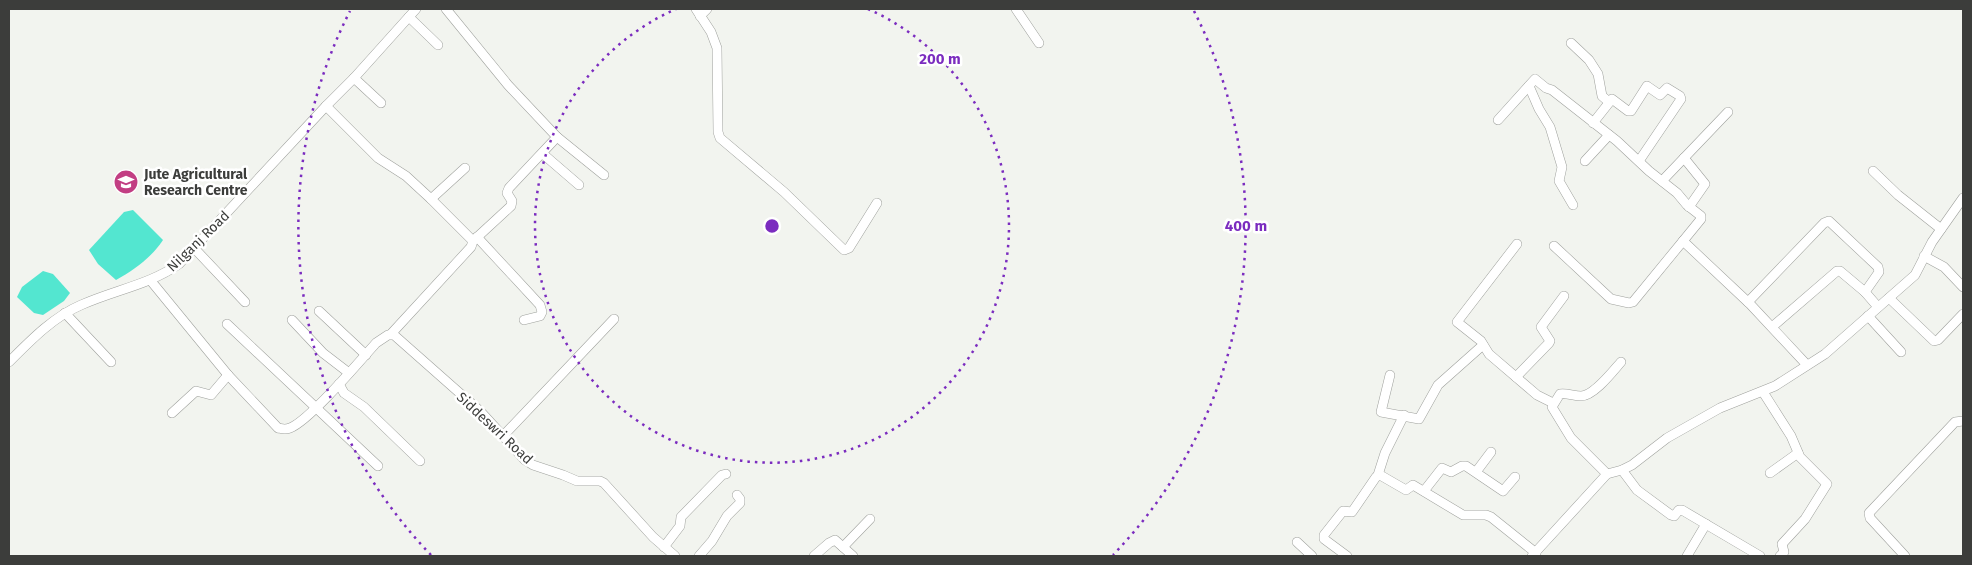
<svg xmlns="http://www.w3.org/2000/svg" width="1972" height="565" viewBox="0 0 1972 565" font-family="'Fira Sans',sans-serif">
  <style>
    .water { fill: #53e6d0 }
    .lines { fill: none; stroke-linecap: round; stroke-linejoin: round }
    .minor-casing { stroke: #9fa19d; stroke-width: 10 }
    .minor { stroke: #fff; stroke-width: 9 }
    .ring { fill: none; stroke: #7b2cbf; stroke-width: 2.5; stroke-dasharray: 2.5 5 }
    .labels { text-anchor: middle; stroke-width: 5; stroke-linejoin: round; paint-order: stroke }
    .poi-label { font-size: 14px; font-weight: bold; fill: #3c3d3b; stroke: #fff; text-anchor: start }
    .street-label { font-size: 14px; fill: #3c3d3b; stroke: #fff }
    .centre { fill: #7b2cbf; stroke: #fff; stroke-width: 2.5 }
    .ring-label { font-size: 15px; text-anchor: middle; font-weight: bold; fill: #7b2cbf; stroke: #fff; stroke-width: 5; stroke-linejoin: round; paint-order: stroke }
  </style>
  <rect width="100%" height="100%" fill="#f2f4ef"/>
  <g class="water">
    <path d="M133,210l30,30c-11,17 -29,30 -47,40l-18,-16 -9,-14 35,-38z"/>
    <polygon points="43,271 53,274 70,293 64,301 43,315 34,313 17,297 22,287"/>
  </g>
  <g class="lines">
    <defs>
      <g id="minor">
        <polyline points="446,9 508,85 557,137 509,188 507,193 512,201 511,206 473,241"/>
        <polyline points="696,9 711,32 717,48 718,132 720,138 784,192 844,250 849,248 877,203"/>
        <polyline points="1016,9 1039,43"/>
        <polyline points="700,16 707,9"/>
        <polyline points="409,17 438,45"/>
        <polyline points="1571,43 1589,60 1598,74 1602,96 1609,102"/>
        <polyline points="354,78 381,103"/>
        <polyline points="1529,86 1539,109 1550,127 1562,167 1559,181 1573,205"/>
        <polyline points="326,106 378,158 406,176 431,199 473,241 471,247 391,334"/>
        <polyline points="1498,120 1535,79 1546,88 1552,90 1617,141 1649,171 1677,193 1687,205 1701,216 1701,219 1683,241 1750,304 1807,365"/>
        <polyline points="1593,123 1612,99 1628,111 1631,111 1647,86 1660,95 1667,88 1680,96 1681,99 1639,161"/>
        <polyline points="557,137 604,175"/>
        <polyline points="543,154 579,185"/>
        <polyline points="1684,158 1705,184 1689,207"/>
        <polyline points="1585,161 1609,135"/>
        <polyline points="1873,171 1898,195 1941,229"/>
        <polyline points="1662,181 1728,112"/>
        <polyline points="431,199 465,168"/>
        <polyline points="477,237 540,305 542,312 540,316 524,320"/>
        <polyline points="1517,244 1457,322 1481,341 1489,354 1537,395 1553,403"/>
        <polyline points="1554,246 1611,299 1629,303 1633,302 1683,241"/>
        <polyline points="195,249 245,302"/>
        <polyline points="1924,256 1944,267 1963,287"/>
        <path d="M151,281l77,94 50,53c5,1 7,2 12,0 19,-7 70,-67 86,-85l12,-8h6l86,76 45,49 8,5 30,10 14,6h23l4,2 49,54 22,19"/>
        <polyline points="1889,298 1934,341 1938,340 1963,314"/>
        <polyline points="1748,302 1824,223 1829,221 1878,267 1879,272 1865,292 1878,307"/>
        <polyline points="319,311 366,355"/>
        <polyline points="65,313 111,362"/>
        <polyline points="1868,316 1901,352"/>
        <polyline points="292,320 323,353 349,373"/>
        <polyline points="227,324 378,466"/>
        <polyline points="1772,327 1837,271 1840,271 1865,292"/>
        <path d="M9,362c21,-21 44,-45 72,-57 33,-15 68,-20 98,-41l147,-158 28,-28 62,-69"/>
        <polyline points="1390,375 1381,412 1419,419 1438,385 1483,345"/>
        <polyline points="1516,377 1549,343 1550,341 1541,327 1564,296"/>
        <polyline points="339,384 344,393 364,407 420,461"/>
        <polyline points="1763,392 1791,436 1800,457 1827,484 1805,519 1782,544 1784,552 1780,556"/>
        <polyline points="172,413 196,391 211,395 228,375"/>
        <polyline points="503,436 614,319"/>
        <polyline points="1622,470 1637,490 1671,515 1674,516 1679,510 1682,510 1760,556"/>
        <polyline points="1476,472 1491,452"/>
        <polyline points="1770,473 1798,453"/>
        <path d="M1607,474l-36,-36 -19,-31 8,-13c7,-1 14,2 21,2 13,0 32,-25 40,-34"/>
        <polyline points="1378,475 1385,453 1404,415"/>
        <polyline points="1424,491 1442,468 1451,472 1462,466 1466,466 1503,491 1515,477"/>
        <polyline points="1297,542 1312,556"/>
        <polyline points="664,547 680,526 681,517 722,475 726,474"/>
        <polyline points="843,547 870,519"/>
        <polyline points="699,556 712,541 727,516 740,503 740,499 737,495"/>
        <polyline points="814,556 829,543 835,540 853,556"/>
        <polyline points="1347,556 1324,539 1324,535 1343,511 1352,512 1376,477 1380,475 1406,490 1413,485 1463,515 1486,515 1491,517 1536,553"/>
        <polyline points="1532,556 1607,474 1622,470 1632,465 1667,438 1720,408 1775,386 1825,354 1915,275 1932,242 1963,198"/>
        <polyline points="1687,556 1706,524"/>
        <polyline points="1905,556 1870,518 1869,513 1955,422 1963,421"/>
      </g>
    </defs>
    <use href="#minor" class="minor-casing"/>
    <use href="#minor" class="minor"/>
  </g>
  <g class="ring">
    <path d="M868 9A237 237 0 1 1 676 9"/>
    <path d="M431 555A474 474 0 0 1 350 11M1194 11A474 474 0 0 1 1113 555"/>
  </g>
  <defs>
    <symbol id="university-disc" viewBox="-11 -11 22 22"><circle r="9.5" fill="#c23e83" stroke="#fff"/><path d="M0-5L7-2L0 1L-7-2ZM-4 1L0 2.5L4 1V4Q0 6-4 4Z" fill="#fff"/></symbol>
  </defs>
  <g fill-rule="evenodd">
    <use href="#university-disc" x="112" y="168" width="28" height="28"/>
  </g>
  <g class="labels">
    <g class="poi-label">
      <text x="144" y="179">Jute Agricultural<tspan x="144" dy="16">Research Centre</tspan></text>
    </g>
    <g class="street-label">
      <text transform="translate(198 241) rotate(-44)" y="5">Nilganj Road</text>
      <text transform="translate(495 428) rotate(43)" y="5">Siddeswri Road</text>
    </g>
  </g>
  <circle cx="772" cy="226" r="8" class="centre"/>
  <g class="ring-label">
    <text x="940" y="64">200 m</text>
    <text x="1246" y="231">400 m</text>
  </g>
  <rect width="1972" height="565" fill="none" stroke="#3c3d3b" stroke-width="20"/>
</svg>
